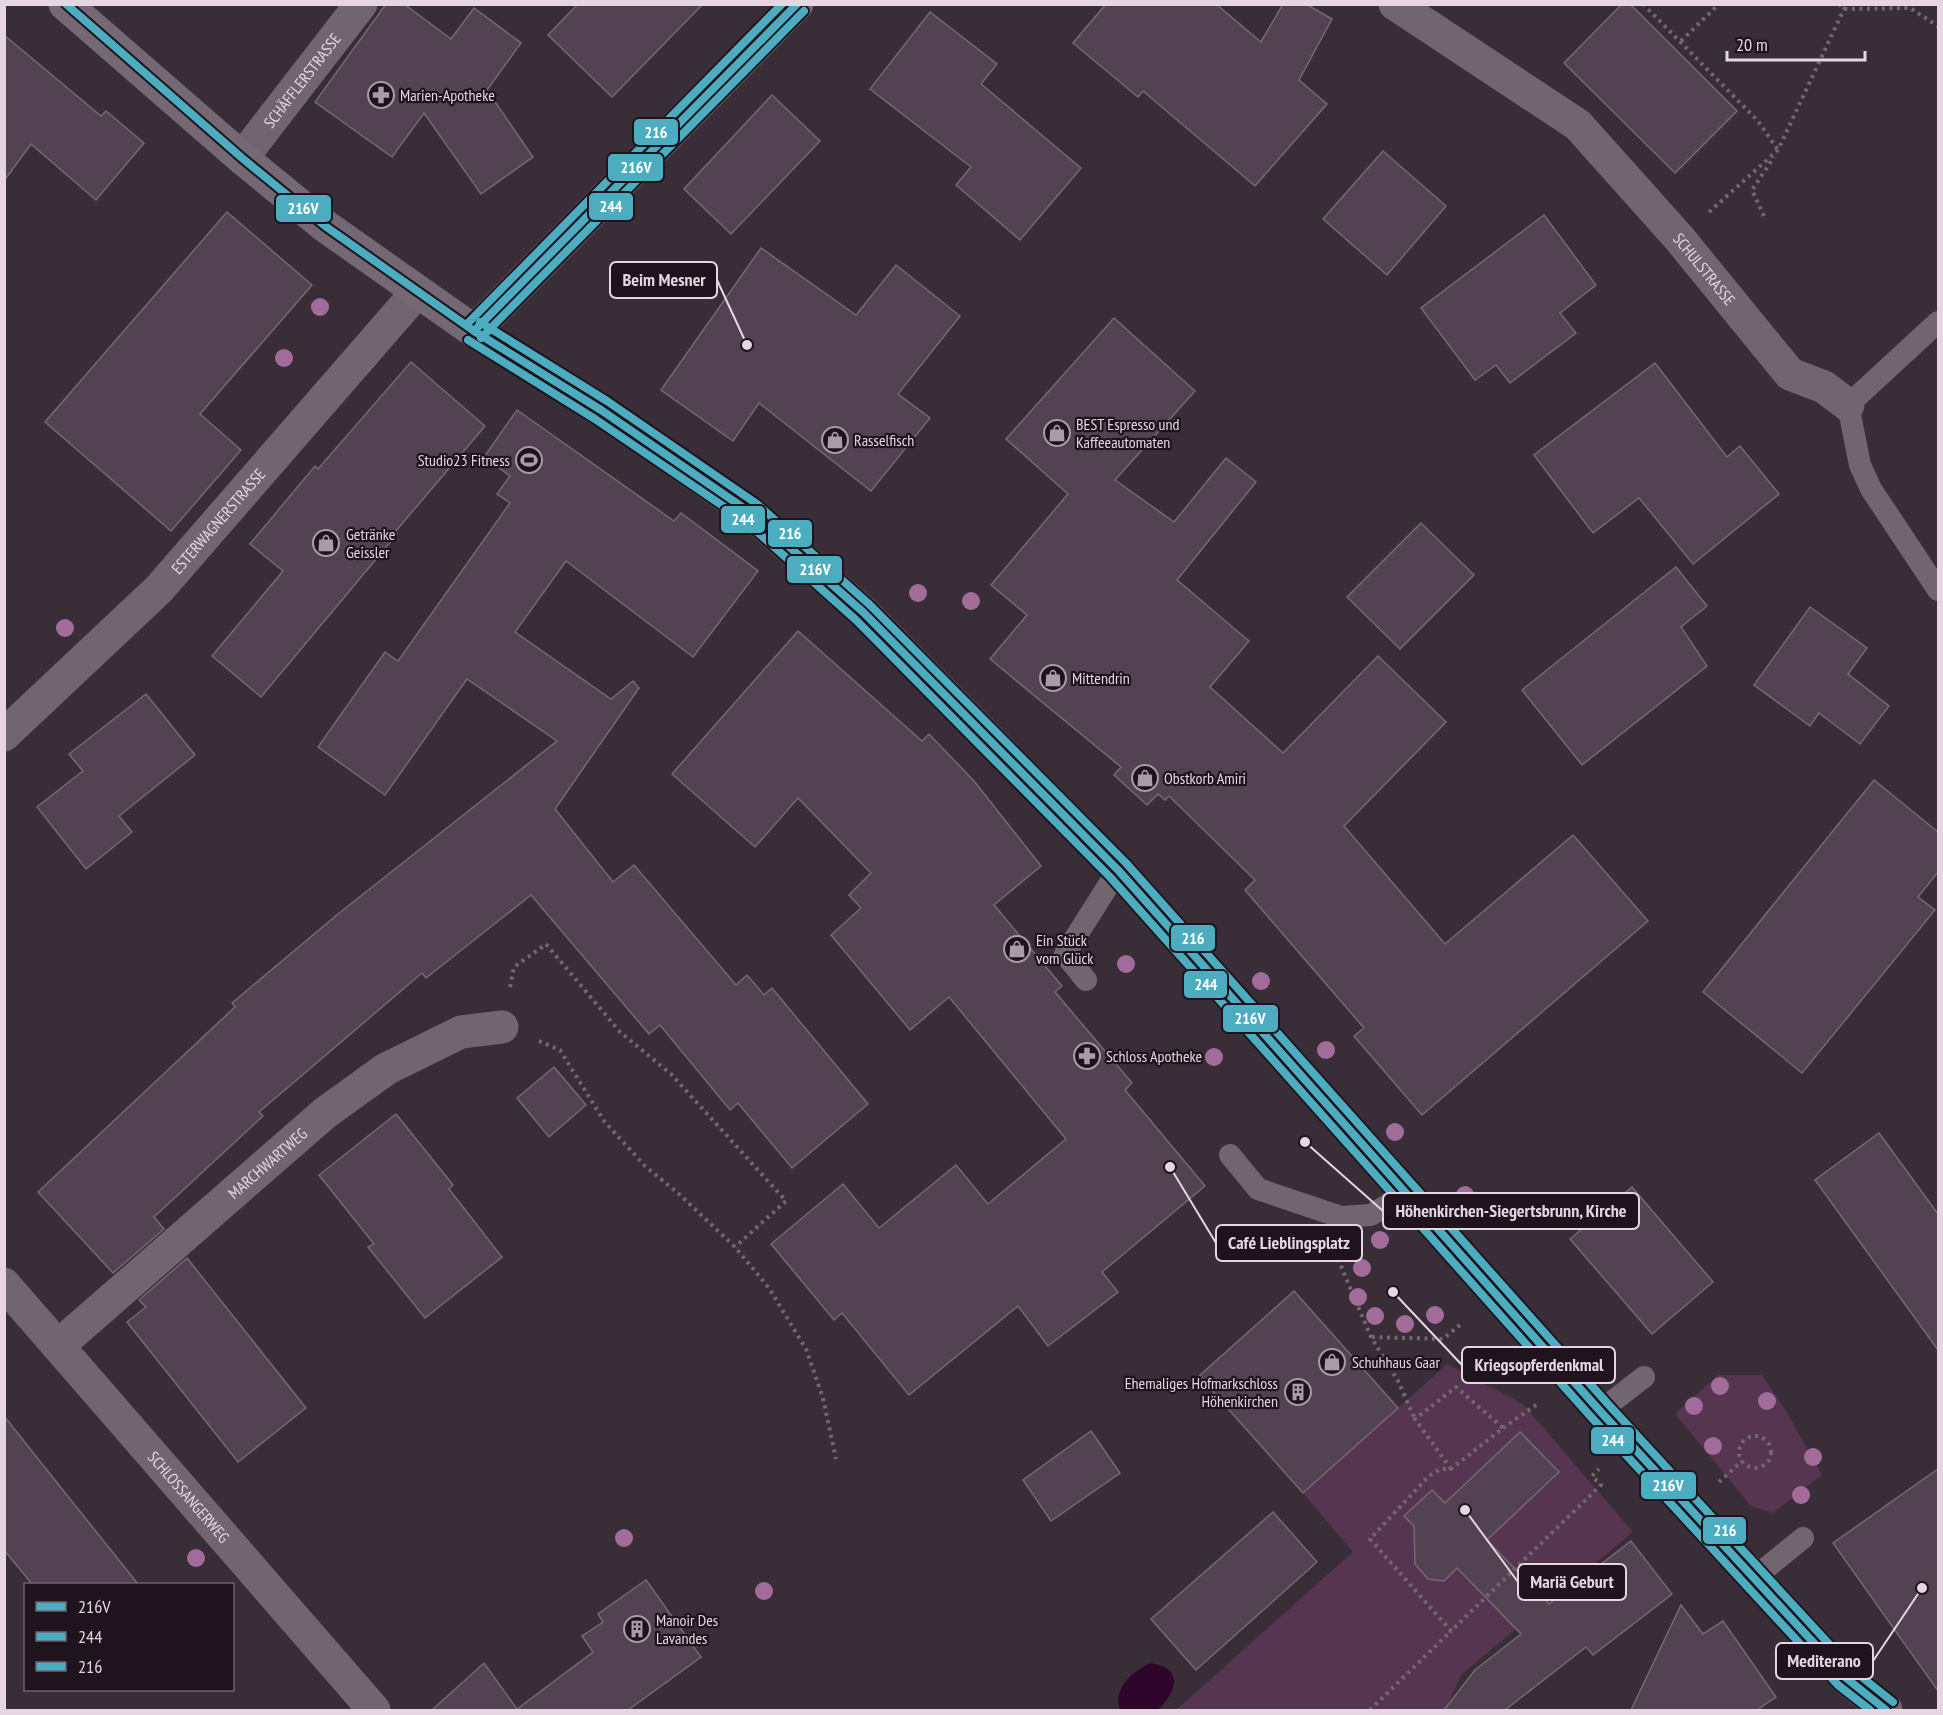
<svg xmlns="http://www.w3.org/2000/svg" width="1943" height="1715" viewBox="0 0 1943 1715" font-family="'PT Sans Narrow',sans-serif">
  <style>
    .green { fill: #553550 }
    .water { fill: #2f062b }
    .building { fill: #534251; stroke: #756a73; stroke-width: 1.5 }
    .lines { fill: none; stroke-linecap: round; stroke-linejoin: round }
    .path { stroke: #736871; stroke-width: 4; stroke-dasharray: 3 4.5; stroke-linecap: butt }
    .lane { stroke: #71666f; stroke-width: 22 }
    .street { stroke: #71666f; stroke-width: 33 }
    .secondary { stroke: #746874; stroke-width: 33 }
    .bus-1-casing { stroke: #1f141e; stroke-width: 12 }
    .bus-2-casing { stroke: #1f141e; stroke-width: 12 }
    .bus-3-casing { stroke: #1f141e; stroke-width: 12 }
    .bus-1 { stroke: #4dadc0; stroke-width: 8 }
    .bus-2 { stroke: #4dadc0; stroke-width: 8 }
    .bus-3 { stroke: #4dadc0; stroke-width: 8 }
    .tree { fill: #a26c9a }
    .labels { text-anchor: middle; stroke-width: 4.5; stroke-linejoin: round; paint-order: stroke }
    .street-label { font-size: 16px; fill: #e6d6e3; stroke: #1f141e }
    .poi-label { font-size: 16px; fill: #e6d6e3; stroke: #1f141e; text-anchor: start }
    .leader { fill: none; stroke: #e6d6e3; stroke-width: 2 }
    .callout-dot { fill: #e6d6e3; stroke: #1f141e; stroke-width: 2 }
    .callout { fill: #1f141e; stroke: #e6d6e3; stroke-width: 2 }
    .callout-label { font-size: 18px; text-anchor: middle; font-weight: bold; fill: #e6d6e3 }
    .line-badge { stroke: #1f141e; stroke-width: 2 }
    .badge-label { font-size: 16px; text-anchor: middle; font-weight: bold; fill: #fff }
  </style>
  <rect width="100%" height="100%" fill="#392d38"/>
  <g class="green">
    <polygon points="1447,1364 1523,1404 1633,1532 1462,1674 1445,1710 1176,1710 1353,1552 1303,1493"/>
    <polygon points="1718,1375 1762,1375 1786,1411 1822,1475 1773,1513 1751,1506 1675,1414"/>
  </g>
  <path class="water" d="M1151,1663c34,6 25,29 7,47h-38c-8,-21 12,-39 31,-47z"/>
  <g class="building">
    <polygon points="386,4 404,4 451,39 474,8 521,43 487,90 533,157 481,194 424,113 392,157 315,102"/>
    <polygon points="578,4 703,4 612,97 548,35"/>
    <polygon points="1106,4 1216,4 1261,42 1283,4 1306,4 1332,19 1299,80 1327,104 1255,186 1143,91 1138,97 1073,43"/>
    <polygon points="1622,4 1630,4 1737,111 1675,173 1564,63"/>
    <polygon points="930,12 997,64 981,84 1081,168 1020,240 956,185 971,167 870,89"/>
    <polygon points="4,35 101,116 106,111 144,143 96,200 31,144 4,181"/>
    <polygon points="772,95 820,141 731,234 684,189"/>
    <polygon points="1383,151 1446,206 1387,275 1323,219"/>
    <polygon points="227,212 312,285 200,414 241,450 171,531 45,422"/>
    <polygon points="1544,215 1596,285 1560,313 1576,333 1510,383 1496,365 1475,380 1421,308"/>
    <polygon points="761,248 856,315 896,265 960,316 898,394 930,418 871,491 759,403 733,441 661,390"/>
    <polygon points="1114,318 1195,391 1115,480 1174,522 1226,458 1256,482 1177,580 1249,641 1210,687 1283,753 1378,656 1446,722 1344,826 1445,944 1573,835 1648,921 1422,1115 1354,1036 1364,1028 1245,890 1255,880 1169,796 1165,800 1158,794 1147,805 1114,775 1121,767 990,659 1027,615 991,585 1068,494 1006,439"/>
    <polygon points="411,362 485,426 395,532 397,534 261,697 212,656 283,571 250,544 315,466 318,469"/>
    <polygon points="1655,363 1727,457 1740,446 1779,494 1693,564 1639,498 1593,533 1534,455"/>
    <polygon points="517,410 674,521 681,513 758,571 693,657 566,561 515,632 611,699 633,681 639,688 555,809 613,882 634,865 736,985 747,975 764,995 772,988 868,1104 792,1168 738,1103 730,1110 660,1025 649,1034 531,895 426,978 422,973 259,1112 263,1116 154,1217 164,1229 113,1273 38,1192 235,1007 232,1003 338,914 557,741 467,679 385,795 318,747 385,652 398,661 510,503 497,494 510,476 484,457"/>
    <polygon points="1421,523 1474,575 1400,649 1347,597"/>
    <polygon points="1676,567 1707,606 1681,627 1707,666 1582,765 1522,690"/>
    <polygon points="1810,607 1867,648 1848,674 1889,706 1860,744 1819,713 1810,726 1754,685"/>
    <polygon points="798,631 922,741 929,734 974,781 1041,866 994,905 1062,986 1055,992 1132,1083 1125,1090 1205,1186 1102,1272 1118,1292 1048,1346 1018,1306 909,1395 842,1313 834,1320 771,1244 843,1184 879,1228 956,1165 988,1204 1066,1139 949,997 910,1030 831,935 861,908 849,895 871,873 798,798 755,847 672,774"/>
    <polygon points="146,694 195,755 119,816 132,832 86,869 37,807 83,771 69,754"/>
    <polygon points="1874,780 1938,832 1938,872 1918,897 1935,910 1802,1073 1703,992"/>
    <polygon points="554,1067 586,1105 549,1137 517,1098"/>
    <polygon points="396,1114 453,1185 449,1189 502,1257 425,1318 368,1247 374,1244 319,1175"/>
    <polygon points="1879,1133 1938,1214 1938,1350 1815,1180"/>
    <polygon points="1632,1187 1713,1282 1652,1334 1570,1239"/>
    <polygon points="187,1258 306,1408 238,1462 127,1322 146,1307 139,1300"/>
    <polygon points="1294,1291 1398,1408 1303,1493 1199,1376"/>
    <polygon points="4,1416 62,1489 138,1584 32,1584 4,1550"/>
    <polygon points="1091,1431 1120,1473 1051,1521 1023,1480"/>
    <polygon points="1520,1432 1559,1472 1487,1540 1549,1604 1631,1541 1672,1594 1593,1655 1586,1647 1505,1710 1444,1710 1475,1670 1521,1634 1457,1568 1444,1581 1428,1579 1415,1564 1414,1526 1404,1516 1432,1490 1445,1503"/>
    <polygon points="1938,1469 1938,1691 1833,1543"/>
    <polygon points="1273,1512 1317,1562 1196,1670 1151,1619"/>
    <polygon points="646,1580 701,1657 628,1710 432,1710 484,1663 517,1709 593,1652 582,1636 603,1622 598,1614"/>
    <polygon points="1681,1605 1703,1634 1723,1621 1776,1697 1757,1710 1631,1710"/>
  </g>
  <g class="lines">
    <g class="path">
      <polyline points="1643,4 1758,121 1778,150"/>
      <polyline points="1839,4 1844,9 1910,8 1938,26"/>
      <polyline points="1681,41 1719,4"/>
      <polyline points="1709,212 1778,150 1844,9 1849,4"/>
      <polyline points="1764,216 1752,190 1774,157"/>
      <polyline points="510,987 514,967 546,944 620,1032 671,1074 786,1201 735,1247"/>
      <polyline points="539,1041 560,1050 604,1121 645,1166 679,1194 735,1247 769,1288 806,1349 823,1398 836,1459"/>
      <polyline points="1335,1252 1371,1337 1398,1381 1415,1419"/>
      <polyline points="1372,1337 1443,1339 1461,1324"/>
      <polyline points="1503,1428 1539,1403"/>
      <circle cx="1755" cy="1452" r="16"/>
      <polyline points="1451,1469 1415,1419 1456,1387 1503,1428 1451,1469 1440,1469 1429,1476 1370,1539 1451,1631 1601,1485 1592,1476 1599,1469"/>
      <polyline points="1719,1482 1742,1461"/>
      <polyline points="1370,1710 1451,1631"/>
    </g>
    <g class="lane">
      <polyline points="1938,322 1848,405 1860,465 1871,489 1938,590"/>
      <polyline points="1086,980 1065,954 1118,870"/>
      <polyline points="1230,1155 1258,1189 1341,1217 1371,1215 1405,1194"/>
      <polyline points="1600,1411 1644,1377"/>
      <polyline points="1754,1578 1803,1538"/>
    </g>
    <g class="street">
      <path id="s1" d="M1395,4l183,121 101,113 111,136 34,13 24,18"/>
      <path id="s2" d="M242,158l119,-154"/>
      <path id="s3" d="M4,735l155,-146 258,-297"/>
      <path id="s4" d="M4,1284l370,426"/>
      <path id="s5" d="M58,1346l267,-233 61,-44 75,-37 41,-5"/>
    </g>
    <g class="secondary">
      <polyline points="65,4 242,158 325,226 474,331 601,410 751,513 863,612 1118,870 1600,1411 1846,1678 1886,1710"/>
      <polyline points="474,331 797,4"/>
    </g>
    <defs>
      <g id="bus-1">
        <polyline points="66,4 242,158 325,226 474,331 601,410 751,513 863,612 1118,870 1600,1411 1846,1678 1886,1710"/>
        <polyline points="474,331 797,4"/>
      </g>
      <g id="bus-2">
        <polyline points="481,338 804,11"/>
        <polyline points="468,340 595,419 745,521 856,620 1110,877 1592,1418 1838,1685 1870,1710"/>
      </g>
      <g id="bus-3">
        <polyline points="480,322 607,401 757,504 870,605 1126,863 1608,1404 1853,1670 1893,1702"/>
        <polyline points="467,324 782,4"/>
      </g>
    </defs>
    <use href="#bus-1" class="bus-1-casing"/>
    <use href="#bus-2" class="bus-2-casing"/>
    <use href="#bus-3" class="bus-3-casing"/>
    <use href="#bus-1" class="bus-1"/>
    <use href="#bus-2" class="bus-2"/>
    <use href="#bus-3" class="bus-3"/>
  </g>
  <g class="tree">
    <circle cx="320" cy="307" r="9"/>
    <circle cx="284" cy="358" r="9"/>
    <circle cx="918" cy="593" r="9"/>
    <circle cx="971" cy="601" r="9"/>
    <circle cx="65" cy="628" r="9"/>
    <circle cx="1126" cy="964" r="9"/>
    <circle cx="1261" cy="981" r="9"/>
    <circle cx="1326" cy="1050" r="9"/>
    <circle cx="1214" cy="1057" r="9"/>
    <circle cx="1395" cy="1132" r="9"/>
    <circle cx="1465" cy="1195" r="9"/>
    <circle cx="1380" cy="1240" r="9"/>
    <circle cx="1362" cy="1268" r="9"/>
    <circle cx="1358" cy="1297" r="9"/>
    <circle cx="1435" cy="1315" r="9"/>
    <circle cx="1375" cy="1316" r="9"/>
    <circle cx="1405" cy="1324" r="9"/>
    <circle cx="1720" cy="1386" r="9"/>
    <circle cx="1767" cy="1401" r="9"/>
    <circle cx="1694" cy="1406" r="9"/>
    <circle cx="1713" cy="1446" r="9"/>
    <circle cx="1813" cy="1457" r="9"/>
    <circle cx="1801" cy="1495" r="9"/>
    <circle cx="624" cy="1538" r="9"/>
    <circle cx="196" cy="1558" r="9"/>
    <circle cx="764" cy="1591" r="9"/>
  </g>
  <defs>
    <symbol id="pharmacy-ring" viewBox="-11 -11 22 22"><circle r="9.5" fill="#1f141e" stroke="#a99ba7" stroke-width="1.5"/><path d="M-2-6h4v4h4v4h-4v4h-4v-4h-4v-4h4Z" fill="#a99ba7"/></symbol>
    <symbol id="shop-ring" viewBox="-11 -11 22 22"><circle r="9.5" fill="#1f141e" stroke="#a99ba7" stroke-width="1.5"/><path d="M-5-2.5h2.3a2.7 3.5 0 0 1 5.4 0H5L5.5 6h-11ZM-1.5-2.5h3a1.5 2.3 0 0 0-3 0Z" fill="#a99ba7"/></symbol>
    <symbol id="stadium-ring" viewBox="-11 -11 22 22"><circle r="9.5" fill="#1f141e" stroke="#a99ba7" stroke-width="1.5"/><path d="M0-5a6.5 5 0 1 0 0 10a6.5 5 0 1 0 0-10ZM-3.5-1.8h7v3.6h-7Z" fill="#a99ba7"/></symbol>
    <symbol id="building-ring" viewBox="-11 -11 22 22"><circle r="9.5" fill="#1f141e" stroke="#a99ba7" stroke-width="1.5"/><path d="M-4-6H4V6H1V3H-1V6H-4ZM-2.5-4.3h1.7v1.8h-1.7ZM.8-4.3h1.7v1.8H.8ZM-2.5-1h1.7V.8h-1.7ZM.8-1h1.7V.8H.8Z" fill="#a99ba7"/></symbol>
  </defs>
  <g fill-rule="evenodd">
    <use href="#pharmacy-ring" x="366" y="80" width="30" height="30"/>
    <use href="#shop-ring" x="1042" y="418" width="30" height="30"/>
    <use href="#shop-ring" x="820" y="425" width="30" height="30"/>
    <use href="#stadium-ring" x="514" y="445" width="30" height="30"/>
    <use href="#shop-ring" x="311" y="528" width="30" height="30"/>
    <use href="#shop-ring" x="1038" y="663" width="30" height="30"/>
    <use href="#shop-ring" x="1130" y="763" width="30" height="30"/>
    <use href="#shop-ring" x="1002" y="934" width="30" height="30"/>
    <use href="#pharmacy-ring" x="1072" y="1041" width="30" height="30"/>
    <use href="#shop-ring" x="1317" y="1347" width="30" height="30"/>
    <use href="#building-ring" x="1283" y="1377" width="30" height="30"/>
    <use href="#building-ring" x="622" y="1614" width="30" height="30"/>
  </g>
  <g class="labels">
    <g class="street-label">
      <text dy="6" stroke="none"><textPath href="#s2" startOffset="98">SCHÄFFLERSTRASSE</textPath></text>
      <text dy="6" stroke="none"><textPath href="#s1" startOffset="411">SCHULSTRASSE</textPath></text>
      <text dy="6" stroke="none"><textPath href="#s3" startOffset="303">ESTERWAGNERSTRASSE</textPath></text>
      <text dy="6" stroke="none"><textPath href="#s5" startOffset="278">MARCHWARTWEG</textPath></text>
      <text dy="6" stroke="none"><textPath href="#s4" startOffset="282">SCHLOSSANGERWEG</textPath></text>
    </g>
    <g class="poi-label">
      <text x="400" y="101">Marien-Apotheke</text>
      <text x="1076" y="430">BEST Espresso und<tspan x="1076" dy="18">Kaffeeautomaten</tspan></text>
      <text x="854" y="446">Rasselfisch</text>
      <text x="510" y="466" text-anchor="end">Studio23 Fitness</text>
      <text x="346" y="540">Getränke<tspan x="346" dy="18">Geissler</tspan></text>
      <text x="1072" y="684">Mittendrin</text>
      <text x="1164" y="784">Obstkorb Amiri</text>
      <text x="1036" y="946">Ein Stück<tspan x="1036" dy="18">vom Glück</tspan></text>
      <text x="1106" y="1062">Schloss Apotheke</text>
      <text x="1352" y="1368">Schuhhaus Gaar</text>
      <text x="1278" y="1389" text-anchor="end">Ehemaliges Hofmarkschloss<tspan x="1278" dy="18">Höhenkirchen</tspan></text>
      <text x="656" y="1626">Manoir Des<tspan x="656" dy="18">Lavandes</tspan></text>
    </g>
  </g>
  <path class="leader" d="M747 345L717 280M1305 1142L1383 1211M1170 1167L1216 1243M1393 1292L1462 1365M1465 1510L1518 1582M1922 1588L1873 1661"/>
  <g class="callout-dot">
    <circle cx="747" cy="345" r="6"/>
    <circle cx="1305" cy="1142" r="6"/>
    <circle cx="1170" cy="1167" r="6"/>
    <circle cx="1393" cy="1292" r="6"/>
    <circle cx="1465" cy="1510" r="6"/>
    <circle cx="1922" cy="1588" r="6"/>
  </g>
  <g class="callout">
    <rect x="610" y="262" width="107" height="36" rx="6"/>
    <rect x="1383" y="1193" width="256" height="36" rx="6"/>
    <rect x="1216" y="1225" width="146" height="36" rx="6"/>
    <rect x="1462" y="1347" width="153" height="36" rx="6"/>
    <rect x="1518" y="1564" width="108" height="36" rx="6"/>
    <rect x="1776" y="1643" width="97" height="36" rx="6"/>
  </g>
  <g class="callout-label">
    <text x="664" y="286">Beim Mesner</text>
    <text x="1511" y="1217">Höhenkirchen-Siegertsbrunn, Kirche</text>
    <text x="1289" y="1249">Café Lieblingsplatz</text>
    <text x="1539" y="1371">Kriegsopferdenkmal</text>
    <text x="1572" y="1588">Mariä Geburt</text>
    <text x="1824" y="1667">Mediterano</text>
  </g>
  <g class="line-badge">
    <rect x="633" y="118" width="46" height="28" rx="6" fill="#4dadc0"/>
    <rect x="607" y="153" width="57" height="29" rx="6" fill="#4dadc0"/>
    <rect x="588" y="192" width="46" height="29" rx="6" fill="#4dadc0"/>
    <rect x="275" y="194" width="57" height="29" rx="6" fill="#4dadc0"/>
    <rect x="720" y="505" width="46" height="29" rx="6" fill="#4dadc0"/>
    <rect x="767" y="519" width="46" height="29" rx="6" fill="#4dadc0"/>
    <rect x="786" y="555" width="57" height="29" rx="6" fill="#4dadc0"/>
    <rect x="1170" y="924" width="46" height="28" rx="6" fill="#4dadc0"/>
    <rect x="1183" y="970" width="45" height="29" rx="6" fill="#4dadc0"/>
    <rect x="1222" y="1004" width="57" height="29" rx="6" fill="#4dadc0"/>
    <rect x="1590" y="1426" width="45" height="29" rx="6" fill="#4dadc0"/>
    <rect x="1640" y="1471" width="57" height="29" rx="6" fill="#4dadc0"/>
    <rect x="1702" y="1516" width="45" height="29" rx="6" fill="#4dadc0"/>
  </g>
  <g class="badge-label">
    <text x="656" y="138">216</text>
    <text x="636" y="173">216V</text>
    <text x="611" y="212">244</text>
    <text x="303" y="214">216V</text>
    <text x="743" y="525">244</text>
    <text x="790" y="539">216</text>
    <text x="815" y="575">216V</text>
    <text x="1193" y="944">216</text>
    <text x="1206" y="990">244</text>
    <text x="1250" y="1024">216V</text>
    <text x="1613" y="1446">244</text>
    <text x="1668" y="1491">216V</text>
    <text x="1725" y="1536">216</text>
  </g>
  <rect width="1943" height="1715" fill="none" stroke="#e6d6e3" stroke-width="12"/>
  <rect x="24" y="1583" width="210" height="108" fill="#1f141e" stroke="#6f626d" stroke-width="1.5"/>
  <rect x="36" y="1602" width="30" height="9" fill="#4dadc0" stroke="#6f626d" stroke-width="1.5"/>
  <text x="78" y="1613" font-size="18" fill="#e6d6e3">216V</text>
  <rect x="36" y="1632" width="30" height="9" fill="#4dadc0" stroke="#6f626d" stroke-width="1.5"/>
  <text x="78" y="1643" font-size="18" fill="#e6d6e3">244</text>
  <rect x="36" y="1662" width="30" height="9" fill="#4dadc0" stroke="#6f626d" stroke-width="1.5"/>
  <text x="78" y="1673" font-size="18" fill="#e6d6e3">216</text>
  <path d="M1727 51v9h138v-9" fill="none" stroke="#e6d6e3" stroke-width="3"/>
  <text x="1736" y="51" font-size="18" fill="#e6d6e3" stroke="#1f141e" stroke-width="4.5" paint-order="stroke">20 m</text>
</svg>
